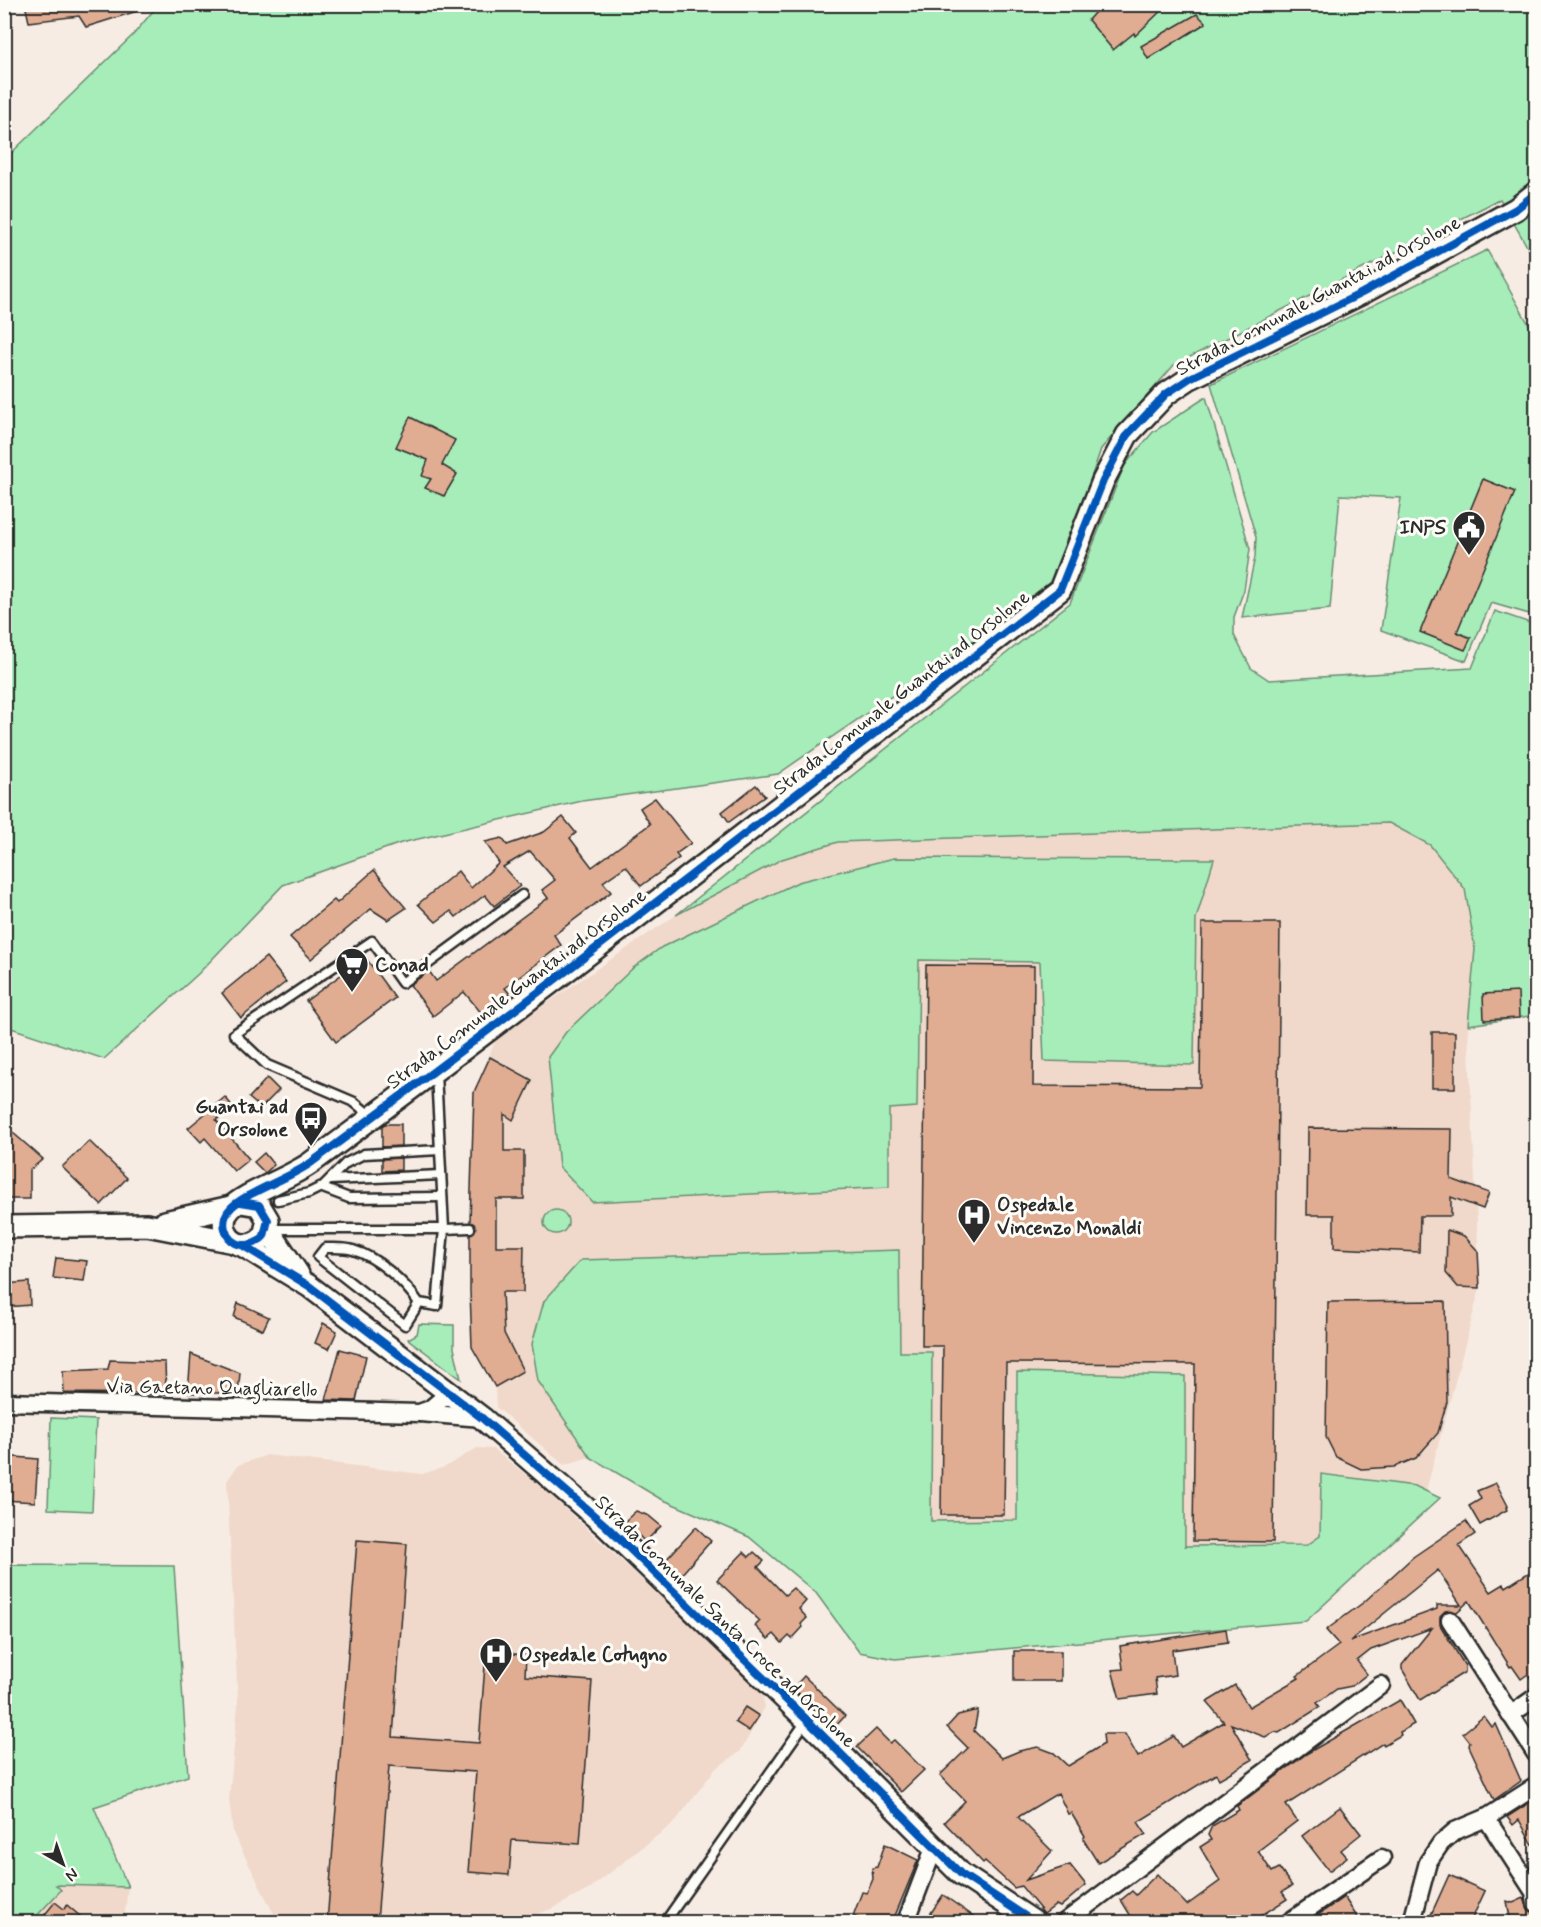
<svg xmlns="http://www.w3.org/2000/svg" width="1541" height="1927" viewBox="0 0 1541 1927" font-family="Mynerve,sans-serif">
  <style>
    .built { fill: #f0d9cb }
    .green { fill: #a7edb9; stroke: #698c72; stroke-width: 1.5 }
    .building { fill: #e0ad93; stroke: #2b2b2b; stroke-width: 1.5; fill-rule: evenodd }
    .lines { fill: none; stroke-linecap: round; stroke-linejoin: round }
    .service-casing { stroke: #2b2b2b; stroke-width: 13 }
    .minor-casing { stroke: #2b2b2b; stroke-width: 21 }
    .tertiary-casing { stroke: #2b2b2b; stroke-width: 26 }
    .service { stroke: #fdfcf7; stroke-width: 8 }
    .minor { stroke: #fdfcf7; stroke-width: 16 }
    .tertiary { stroke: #fdfcf7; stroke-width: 21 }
    .cycleway-casing { stroke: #fdfcf7; stroke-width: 11 }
    .cycleway { stroke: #0057b8; stroke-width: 8 }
    .labels { text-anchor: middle; stroke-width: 6; stroke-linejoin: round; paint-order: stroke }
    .street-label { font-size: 20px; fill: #2b2b2b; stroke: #fdfcf7 }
    .poi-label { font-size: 20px; font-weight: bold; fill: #2b2b2b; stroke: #fdfcf7; text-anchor: start }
  </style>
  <rect width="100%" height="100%" fill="#f7ece3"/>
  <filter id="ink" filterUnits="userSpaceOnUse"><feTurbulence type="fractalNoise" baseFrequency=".0167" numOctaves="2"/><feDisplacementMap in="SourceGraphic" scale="12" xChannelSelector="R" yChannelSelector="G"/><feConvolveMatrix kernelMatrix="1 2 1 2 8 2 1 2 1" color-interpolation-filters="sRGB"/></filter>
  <g filter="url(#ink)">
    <g class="built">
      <polygon points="1389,823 1430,845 1465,889 1475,949 1468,1025 1480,1288 1426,1491 1306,1621 859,1652 816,1593 749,1537 659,1498 590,1457 564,1465 496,1407 495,1387 472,1347 471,1199 474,1092 497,1037 676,915 782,859 838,842"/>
      <polygon points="477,1448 493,1449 537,1483 747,1676 761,1690 765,1707 740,1752 715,1769 675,1822 588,1890 552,1909 513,1922 278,1922 233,1833 229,1799 238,1704 227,1481 238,1465 267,1455 422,1474 445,1467"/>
      <polygon points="55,1885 128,1887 124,1922 5,1922 4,1906"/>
    </g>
    <g class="green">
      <polygon points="158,5 1536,5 1536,262 1500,199 1174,365 1101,449 1054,585 778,774 582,801 401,843 283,885 198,974 104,1059 5,1026 5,159 133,35"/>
      <polygon points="1487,250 1536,337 1536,616 1491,603 1466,661 1381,630 1401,498 1340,495 1330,609 1242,618 1255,557 1256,537 1211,384"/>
      <polygon points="1206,397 1250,549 1244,590 1234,617 1234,635 1251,668 1269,680 1472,668 1495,611 1536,625 1536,1015 1468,1025 1475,949 1465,889 1430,845 1389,823 838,842 782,859 676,915 1070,603 1124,466 1153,432"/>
      <polygon points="894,858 1214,859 1196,919 1194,1065 1044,1061 1040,962 919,960 917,1107 889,1109 889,1187 592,1202 559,1167 548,1057 566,1032 633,968 662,947 798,882"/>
      <circle cx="556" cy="1222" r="12"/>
      <polygon points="899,1250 900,1352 932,1352 931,1521 1017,1520 1017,1372 1185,1376 1185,1546 1307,1545 1320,1536 1321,1474 1415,1486 1440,1498 1306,1621 895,1659 859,1652 816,1593 749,1537 659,1498 590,1457 538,1381 532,1344 544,1301 581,1260"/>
      <polygon points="419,1324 454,1325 454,1348 461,1379 408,1339 417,1334"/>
      <polygon points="51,1418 96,1420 92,1511 48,1509"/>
      <polygon points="5,1565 174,1566 188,1776 94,1807 128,1887 56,1885 61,1890 31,1922 5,1922"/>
    </g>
    <g class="building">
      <polygon points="25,4 147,4 147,8 86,27 79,16 29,22"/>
      <polygon points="1102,4 1168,4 1135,36 1134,33 1113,50 1088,20"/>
      <polygon points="1197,14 1206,23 1148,59 1141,46"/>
      <polygon points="410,417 455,440 442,465 457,474 444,496 425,488 431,479 422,476 428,460 396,447"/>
      <polygon points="1483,479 1515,492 1457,632 1471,638 1465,650 1420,632"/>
      <polygon points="756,785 765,796 729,822 722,812"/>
      <polygon points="655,798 691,843 676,854 679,858 641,886 626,866 603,882 611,892 554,935 561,945 505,988 510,994 483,1015 464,992 433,1016 410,985 429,971 436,981 548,898 542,890 555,880 530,851 503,867 520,886 494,906 485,895 456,917 451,911 436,922 418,904 458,871 471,888 499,863 485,842 502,838 507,845 544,832 563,817 576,833 570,838 592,867 650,824 640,808"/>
      <polygon points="374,870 406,908 388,920 371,909 311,959 290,937 334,900 337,903"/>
      <polygon points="1202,923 1280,923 1273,1542 1193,1541 1195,1364 1006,1363 1004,1515 941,1515 943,1346 922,1346 926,965 1034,966 1033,1086 1200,1087"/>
      <polygon points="266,957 286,982 241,1018 222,993"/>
      <polygon points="365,957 395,998 336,1042 306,1001"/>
      <polygon points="1518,992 1519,1018 1484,1020 1483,994"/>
      <rect x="1432" y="1032" width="23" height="56"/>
      <polygon points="490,1057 532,1080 513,1120 504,1114 504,1151 524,1151 524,1199 496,1199 496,1246 524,1246 523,1292 502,1292 504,1333 523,1371 495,1387 472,1347 470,1291 470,1234 476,1228 470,1222 474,1092"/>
      <polygon points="267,1078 279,1090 261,1108 249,1098"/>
      <polygon points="225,1097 234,1108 216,1120 249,1159 234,1171 205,1138 201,1142 188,1128"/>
      <polygon points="385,1124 401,1124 401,1146 382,1147 382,1126"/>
      <polygon points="4,1125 43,1159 30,1170 30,1199 4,1199"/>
      <polygon points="1308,1128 1452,1129 1451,1179 1489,1193 1483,1209 1451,1197 1451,1216 1420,1216 1419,1252 1334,1248 1334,1215 1307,1215"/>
      <polygon points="89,1141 127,1178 101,1205 62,1167"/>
      <polygon points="264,1153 274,1165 265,1173 254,1162"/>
      <polygon points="401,1158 401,1170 382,1171 382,1159"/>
      <polygon points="1447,1230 1464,1236 1478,1251 1480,1288 1458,1287 1446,1273"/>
      <polygon points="56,1258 87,1261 84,1281 53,1278"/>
      <polygon points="29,1282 30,1305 7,1307 4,1284"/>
      <polygon points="1445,1301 1447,1402 1438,1433 1416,1458 1394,1467 1361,1469 1336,1457 1326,1437 1328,1302"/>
      <polygon points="238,1303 269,1317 263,1330 234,1317"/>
      <polygon points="323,1323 337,1331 329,1349 315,1343"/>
      <polygon points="340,1349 366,1356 356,1401 326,1400"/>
      <polygon points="191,1354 240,1373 238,1393 188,1393"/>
      <polygon points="110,1360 165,1362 166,1394 64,1393 63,1371 108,1369"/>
      <polygon points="4,1456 38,1459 35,1502 4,1500"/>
      <polygon points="1496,1483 1508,1506 1506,1508 1507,1510 1480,1525 1469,1506 1481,1499 1477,1491"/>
      <polygon points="636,1511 649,1516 661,1526 645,1542 625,1521"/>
      <path d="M1466,1521l9,13 -16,11 32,47 13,-8 2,3 30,-19v119l-8,-13 -7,5 -9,-13 -2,1 -41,-66 -12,11 -12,-1 -5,5v9l25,41v6l-45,28 -18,-31v-4l30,-37 -61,22 -14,11 10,13 -15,12 -15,3 -20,14 3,4 -41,26 -4,-1 -10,5 -34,-13 21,36 -33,19 -3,-5 -78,48 8,12 -48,29 -15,-24 2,-3 -14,-23 -3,1 -10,-21 -40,24 34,34 -26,29 44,-15 16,20 -26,22 -4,-2 -12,9 -23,-28 -7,2 -29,-27 -2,2 -39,-41 21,-21 -25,-26 28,-27 -21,-21 11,-12 20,-5 -4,21 28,27 17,-7 19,-4 16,6 14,13 36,-22 -1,-10h22l13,23 36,-21 7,11 43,-25 -17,-20 28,-17 14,22 50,-29 -2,-2 42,-31 -13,-15 38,-28 49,-45zM1438,1570l23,35h-24v4l-87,32z"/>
      <polygon points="696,1527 711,1541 680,1576 664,1562"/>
      <polygon points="357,1540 407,1544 393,1737 479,1743 486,1652 526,1655 525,1676 592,1681 580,1844 512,1840 509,1875 468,1872 476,1772 389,1766 377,1923 327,1923"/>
      <polygon points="744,1552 749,1557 754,1552 764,1561 758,1567 785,1595 793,1588 806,1601 799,1609 807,1618 801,1624 803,1627 792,1639 789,1636 782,1643 774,1634 768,1639 755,1626 760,1621 717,1580"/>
      <polygon points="1226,1629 1228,1642 1172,1650 1175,1675 1155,1678 1157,1694 1120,1699 1112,1670 1123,1669 1120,1646"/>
      <rect x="1014" y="1651" width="47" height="30"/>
      <polygon points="804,1676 845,1716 834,1728 793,1688"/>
      <polygon points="1400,1700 1414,1724 1400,1732 1401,1735 1384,1745 1383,1743 1286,1805 1297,1821 1258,1851 1272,1872 1279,1868 1292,1886 1282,1892 1287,1899 1262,1915 1267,1923 1135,1923 1121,1900 1132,1891 1136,1895 1157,1874 1187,1905 1220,1881 1200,1847 1211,1840 1208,1835 1212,1826 1239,1810 1237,1806 1306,1754"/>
      <polygon points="745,1707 759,1716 749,1731 735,1722"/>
      <polygon points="1484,1716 1492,1727 1496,1724 1521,1781 1494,1800 1469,1746 1470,1742 1463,1733"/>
      <polygon points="876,1729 890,1743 894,1740 924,1770 901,1792 857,1747"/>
      <polygon points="1532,1801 1536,1807 1536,1850 1519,1820 1513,1825 1507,1817"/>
      <polygon points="1340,1807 1361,1834 1341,1850 1347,1857 1329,1871 1302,1836"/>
      <polygon points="885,1844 918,1860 892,1923 870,1923 853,1916 862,1892 867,1893 873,1879 872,1868 877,1867"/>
      <polygon points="1449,1875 1485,1891 1470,1923 1443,1923 1430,1917"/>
      <polygon points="943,1895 983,1923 924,1923"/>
      <polygon points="1344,1897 1361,1923 1307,1923"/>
      <polygon points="1524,1898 1528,1909 1536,1913 1536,1923 1511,1923 1507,1901 1513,1903"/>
      <polygon points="55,1902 64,1909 67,1905 88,1923 38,1923"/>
    </g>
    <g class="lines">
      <defs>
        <g id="service">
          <polyline points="371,1116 354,1102 267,1065 234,1034 372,941 402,983 522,895"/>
          <polyline points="330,1180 441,1175"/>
          <polyline points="320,1187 349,1198 442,1197"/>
          <polyline points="278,1200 309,1193 323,1186 346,1163 364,1154 440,1150"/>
          <polyline points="271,1229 444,1229 436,1073"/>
          <path d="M419,1303l-14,22 -87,-68 7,-9c9,0 20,-1 28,2 24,7 52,32 66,53l18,3 7,-77 26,-1"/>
          <polyline points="665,1922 807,1720"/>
        </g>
        <g id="minor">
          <polyline points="4,1402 419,1413 430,1409 450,1392"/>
          <polyline points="420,1413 482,1418"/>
          <polyline points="1450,1620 1536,1754"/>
          <polyline points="1510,1715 1536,1697"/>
          <polyline points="1486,1818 1534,1892 1536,1903"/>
          <polyline points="906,1922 934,1848"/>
          <polyline points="1065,1922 1381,1685"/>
          <polyline points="1289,1922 1382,1858"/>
          <polyline points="1412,1922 1428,1862 1441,1843 1455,1831 1486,1818 1536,1786"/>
        </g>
        <g id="tertiary">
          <path d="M241,1202l18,3 9,15 -4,16c-11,13 -34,13 -39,-7 -2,-7 0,-15 5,-20 14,-16 61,-31 82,-47 252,-186 499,-380 748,-572l43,-109 24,-46 39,-41 24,-16 172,-85 154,-84 20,-16"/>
          <polyline points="165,1222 231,1207"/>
          <polyline points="4,1227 147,1225 234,1242"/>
          <polyline points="268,1229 298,1274"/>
          <polyline points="242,1245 309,1286 482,1418 605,1525 807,1720 961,1874 1034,1922"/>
        </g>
      </defs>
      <use href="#service" class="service-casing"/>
      <use href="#minor" class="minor-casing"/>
      <use href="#tertiary" class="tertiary-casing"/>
      <use href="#service" class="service"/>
      <use href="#minor" class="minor"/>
      <use href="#tertiary" class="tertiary"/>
      <defs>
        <g id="cycleway">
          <path d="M241,1202l18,3 9,15 -4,16c-11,13 -34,13 -39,-7 -2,-7 0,-15 5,-20 14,-16 61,-31 82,-47 252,-186 499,-380 748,-572l43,-109 24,-46 39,-41 24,-16 172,-85 154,-84 20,-16"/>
          <polyline points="242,1245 309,1286 482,1418 605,1525 807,1720 961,1874 1034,1922"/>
        </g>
      </defs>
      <use href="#cycleway" class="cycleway-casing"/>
      <use href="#cycleway" class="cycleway"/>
    </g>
  </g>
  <defs>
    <symbol id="civic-pin" viewBox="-11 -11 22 30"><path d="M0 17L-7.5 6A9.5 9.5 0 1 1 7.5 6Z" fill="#2b2b2b" stroke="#fdfcf7"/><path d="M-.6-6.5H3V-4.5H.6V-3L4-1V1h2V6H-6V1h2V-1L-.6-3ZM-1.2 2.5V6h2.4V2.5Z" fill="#fff"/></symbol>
    <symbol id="supermarket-pin" viewBox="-11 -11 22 30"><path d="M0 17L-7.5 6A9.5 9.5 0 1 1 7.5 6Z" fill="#2b2b2b" stroke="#fdfcf7"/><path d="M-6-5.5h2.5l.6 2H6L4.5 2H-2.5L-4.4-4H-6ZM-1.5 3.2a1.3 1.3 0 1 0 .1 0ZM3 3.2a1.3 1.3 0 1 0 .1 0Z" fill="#fff"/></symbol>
    <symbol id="bus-pin" viewBox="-11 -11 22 30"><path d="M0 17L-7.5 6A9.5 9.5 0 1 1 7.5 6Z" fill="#2b2b2b" stroke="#fdfcf7"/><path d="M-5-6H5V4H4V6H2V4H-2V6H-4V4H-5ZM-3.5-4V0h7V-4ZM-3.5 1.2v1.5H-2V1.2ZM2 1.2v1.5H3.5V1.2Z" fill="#fff"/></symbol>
    <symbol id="hospital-pin" viewBox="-11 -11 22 30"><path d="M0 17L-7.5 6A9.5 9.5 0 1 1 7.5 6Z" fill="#2b2b2b" stroke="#fdfcf7"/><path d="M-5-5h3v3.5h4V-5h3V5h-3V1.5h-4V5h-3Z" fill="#fff"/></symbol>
  </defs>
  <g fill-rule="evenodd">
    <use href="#civic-pin" x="1450" y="508" width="38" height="52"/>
    <use href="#supermarket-pin" x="333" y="945" width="38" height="52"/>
    <use href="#bus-pin" x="292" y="1099" width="38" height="52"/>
    <use href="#hospital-pin" x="955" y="1196" width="38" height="52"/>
    <use href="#hospital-pin" x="477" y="1635" width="38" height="52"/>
  </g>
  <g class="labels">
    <g class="street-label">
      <text transform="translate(1318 295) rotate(-28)" y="7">Strada Comunale Guantai ad Orsolone</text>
      <text transform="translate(901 692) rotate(-38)" y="7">Strada Comunale Guantai ad Orsolone</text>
      <text transform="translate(516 988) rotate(-37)" y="7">Strada Comunale Guantai ad Orsolone</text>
      <text transform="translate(212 1387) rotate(1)" y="7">Via Gaetano Quagliarello</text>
      <text transform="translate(726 1621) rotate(44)" y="7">Strada Comunale Santa Croce ad Orsolone</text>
    </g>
    <g class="poi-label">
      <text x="1446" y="534" text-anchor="end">INPS</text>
      <text x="375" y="971">Conad</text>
      <text x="288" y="1113" text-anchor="end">Guantai ad<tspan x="288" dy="23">Orsolone</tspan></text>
      <text x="997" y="1211">Ospedale<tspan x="997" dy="23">Vincenzo Monaldi</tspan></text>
      <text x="519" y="1661">Ospedale Cotugno</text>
    </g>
  </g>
  <rect width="1541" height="1927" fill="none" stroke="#fdfcf7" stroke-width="24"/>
  <rect x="12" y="12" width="1517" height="1903" fill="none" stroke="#2b2b2b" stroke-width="2" filter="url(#ink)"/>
  <g transform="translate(63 1864) rotate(140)" stroke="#fdfcf7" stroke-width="4.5" paint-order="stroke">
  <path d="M0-4.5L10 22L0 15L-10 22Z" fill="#2b2b2b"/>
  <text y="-9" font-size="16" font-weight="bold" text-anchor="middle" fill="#2b2b2b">N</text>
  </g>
</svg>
